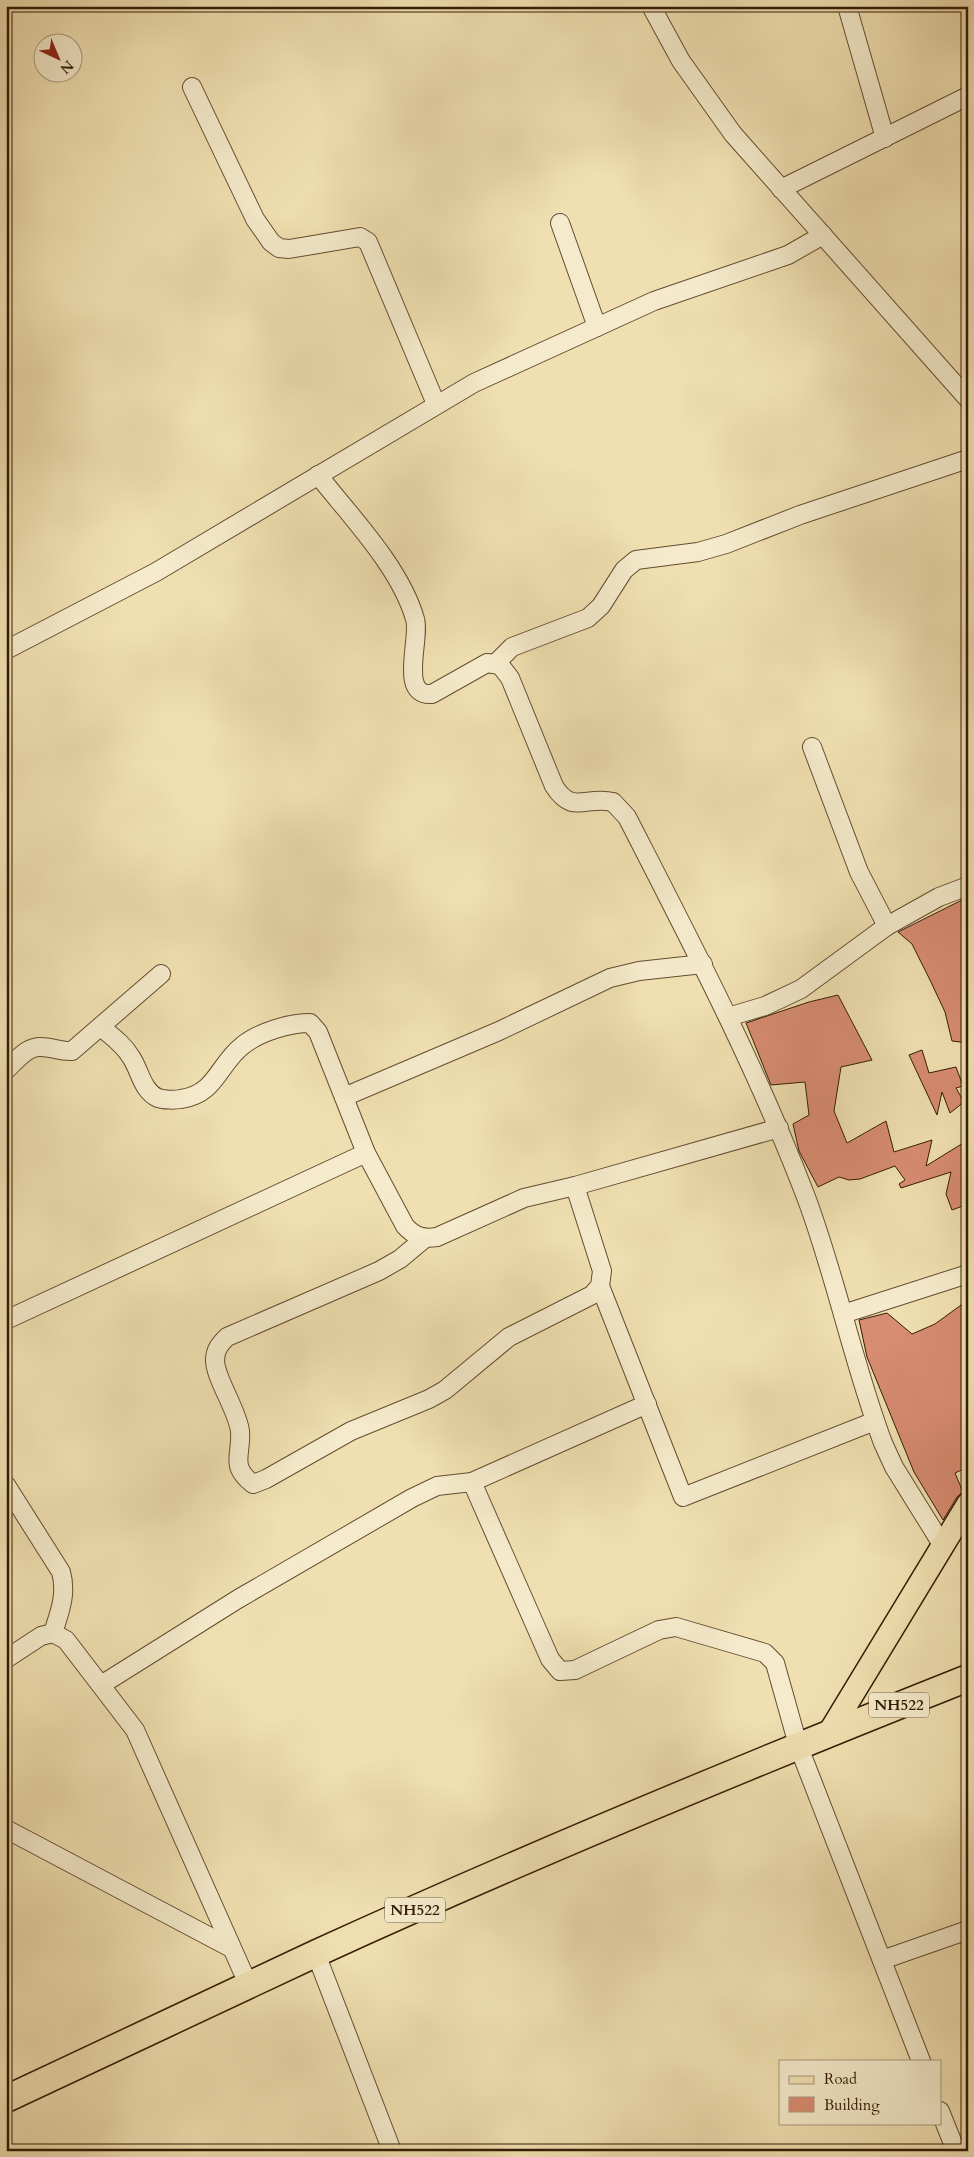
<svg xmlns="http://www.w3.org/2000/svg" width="974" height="2157" viewBox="0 0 974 2157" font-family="Cardo,serif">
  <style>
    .building { fill: #d88c71; stroke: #341c06 }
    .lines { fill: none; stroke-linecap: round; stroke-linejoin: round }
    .minor-casing { stroke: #634d31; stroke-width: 20 }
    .major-casing { stroke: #341c06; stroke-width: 25 }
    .highway-casing { stroke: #341c06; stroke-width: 29 }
    .minor { stroke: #f5ebcc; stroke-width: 18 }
    .major { stroke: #f0e0b1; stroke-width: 22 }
    .highway { stroke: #f0e0b1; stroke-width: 26 }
    .labels { text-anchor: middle; stroke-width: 4; stroke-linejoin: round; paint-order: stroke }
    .shield { fill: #f5ebcc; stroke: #6e5a41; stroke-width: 1 }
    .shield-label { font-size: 15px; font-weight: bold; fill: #341c06 }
  </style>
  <rect width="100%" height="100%" fill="#f0e0b1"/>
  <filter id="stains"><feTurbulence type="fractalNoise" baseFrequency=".004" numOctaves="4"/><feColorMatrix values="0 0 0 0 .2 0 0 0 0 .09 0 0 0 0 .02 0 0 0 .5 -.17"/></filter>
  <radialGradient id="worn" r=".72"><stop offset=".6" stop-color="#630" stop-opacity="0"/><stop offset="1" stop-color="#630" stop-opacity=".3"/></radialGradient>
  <g class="building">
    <polygon points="968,897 968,1043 952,1041 945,1012 930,980 912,944 898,932"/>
    <polygon points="838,995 872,1060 841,1067 834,1111 847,1143 886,1121 894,1152 932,1140 926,1166 968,1140 968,1204 952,1210 946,1194 951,1172 901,1188 899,1184 905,1180 895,1166 860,1179 849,1180 839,1177 818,1187 799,1151 793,1124 809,1115 805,1082 771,1085 746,1023 809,1002"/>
    <polygon points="922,1050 929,1073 956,1067 963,1086 956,1088 964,1102 950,1113 942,1092 937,1115 909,1055"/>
    <polygon points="968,1300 968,1467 955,1473 963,1492 957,1497 943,1520 914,1472 867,1357 859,1320 887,1313 912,1334 935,1324"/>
  </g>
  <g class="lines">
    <defs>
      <g id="minor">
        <polyline points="651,6 681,61 733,134 968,399"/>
        <polyline points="847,6 885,138"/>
        <polyline points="192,87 255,219 271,242 279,248 289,249 360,237 368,242 436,404"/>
        <polyline points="781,189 968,96"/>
        <polyline points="560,223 597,327"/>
        <path d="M318,475c33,42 82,92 97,144 6,19 -17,78 17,75l55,-31 13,2 10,13 44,108c19,30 32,9 59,16l14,15c64,125 129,249 179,380 30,80 47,166 77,246l11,24 49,79"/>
        <polyline points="6,650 156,572 474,383 654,301 788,255 823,235"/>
        <polyline points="496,663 512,647 588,618 601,606 624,570 636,560 698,552 726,544 800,515 968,459"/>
        <polyline points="812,747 859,872 887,926"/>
        <polyline points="728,1017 765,1006 801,989 887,926 939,897 968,886"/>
        <path d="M102,1028c11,9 22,17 29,29 9,13 11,34 27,41 6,2 17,2 23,1 35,-5 37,-34 61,-53 17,-14 47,-23 68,-23l8,9 48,121 39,73c10,11 18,13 32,11l87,-39 51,-12 204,-58"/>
        <path d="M6,1070c10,-9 21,-24 35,-23 11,0 20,5 31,4l89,-77"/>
        <polyline points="344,1097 499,1031 610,978 639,971 703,964"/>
        <path d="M424,1239l-24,20 -21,12 -152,66c-8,8 -12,13 -12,24 1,19 22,48 25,70 2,25 -11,34 13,53l13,-5 85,-48 78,-32 16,-9 64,-53 83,-42 8,-9 2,-15 -27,-85"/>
        <polyline points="600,1286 683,1497 875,1421"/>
        <polyline points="843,1314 968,1274"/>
        <polyline points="6,1320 366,1153"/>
        <polyline points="472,1482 550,1659 560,1671 575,1670 659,1630 676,1627 765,1653 775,1663 798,1745 921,2061"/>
        <path d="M6,1485l55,87c6,22 -1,39 -8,61"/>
        <polyline points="6,1659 41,1636 53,1633 66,1640 135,1730 249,1986"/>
        <polyline points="101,1685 238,1599 412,1498 437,1486 472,1482 647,1404"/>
        <polyline points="6,1829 231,1948"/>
        <polyline points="316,1954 392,2151"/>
        <polyline points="882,1960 968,1930"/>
        <polyline points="940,2111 956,2151"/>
      </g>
      <polyline id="major" points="829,1733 968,1504"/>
      <path id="highway" d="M6,2099c104,-48 207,-98 311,-146 214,-98 432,-188 651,-275"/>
    </defs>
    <use href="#minor" class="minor-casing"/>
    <use href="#major" class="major-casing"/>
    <use href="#highway" class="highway-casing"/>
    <use href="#minor" class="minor"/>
    <use href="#major" class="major"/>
    <use href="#highway" class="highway"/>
  </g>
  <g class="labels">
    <g class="shield">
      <rect x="869" y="1692.5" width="60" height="25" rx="4"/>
      <rect x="385" y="1897.5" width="60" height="25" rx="4"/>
    </g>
    <g class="shield-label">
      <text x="899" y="1710">NH522</text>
      <text x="415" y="1915">NH522</text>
    </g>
  </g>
  <rect width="974" height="2157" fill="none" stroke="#f0e0b1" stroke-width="25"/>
  <rect x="8" y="8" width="959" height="2142" fill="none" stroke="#341c06" stroke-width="2.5"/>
  <rect x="12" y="12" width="949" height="2132" fill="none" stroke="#341c06"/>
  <rect x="779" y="2060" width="162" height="65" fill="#f5ebcc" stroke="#a8987d"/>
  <rect x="789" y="2076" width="25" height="8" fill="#f0e0b1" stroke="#a8987d"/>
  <text x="824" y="2084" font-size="15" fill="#341c06">Road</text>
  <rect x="789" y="2097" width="25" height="15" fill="#d88c71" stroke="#a8987d"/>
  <text x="824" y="2110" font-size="15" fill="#341c06">Building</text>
  <g transform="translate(58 58) rotate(136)"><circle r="24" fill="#f5ebcc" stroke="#a8987d"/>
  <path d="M0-4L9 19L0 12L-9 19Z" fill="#8f2418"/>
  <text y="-8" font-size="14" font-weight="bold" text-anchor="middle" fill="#341c06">N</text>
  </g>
  <rect width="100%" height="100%" filter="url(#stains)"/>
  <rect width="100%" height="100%" fill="url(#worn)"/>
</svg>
